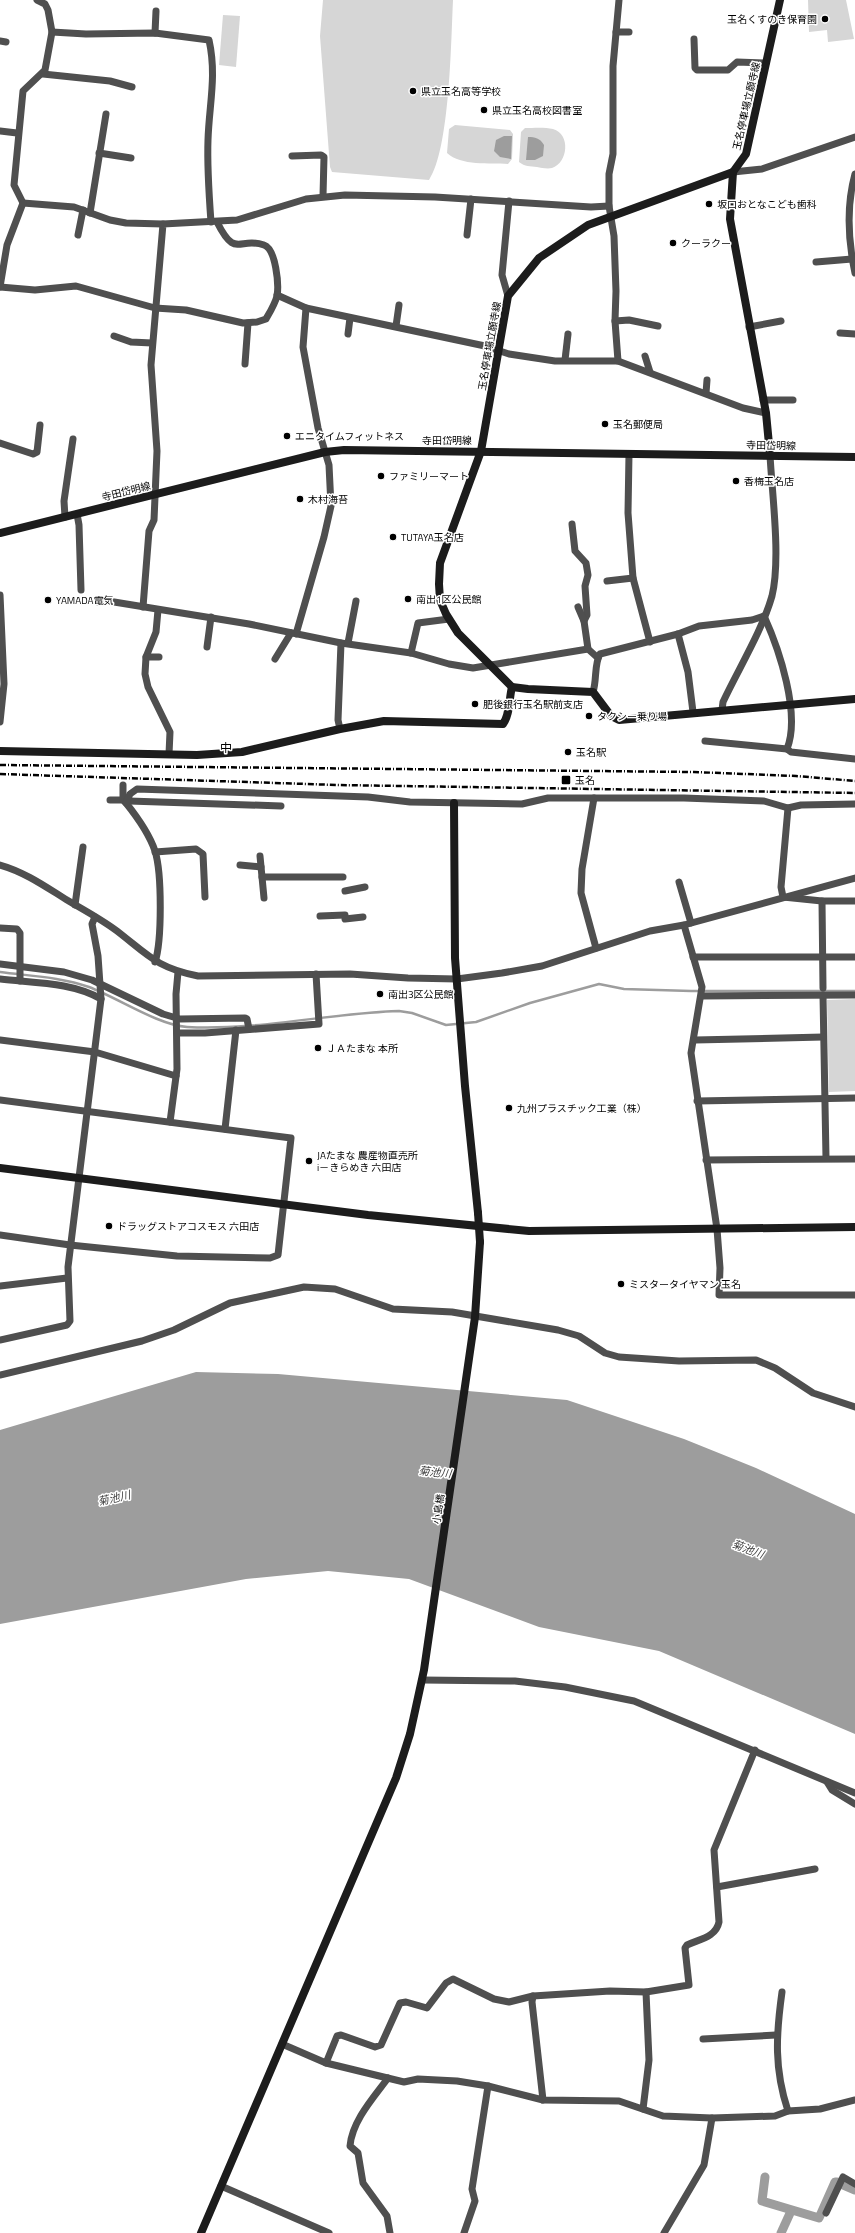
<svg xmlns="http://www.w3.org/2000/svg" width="855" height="2233" viewBox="0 0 855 2233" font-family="'Titillium Web','Noto Sans JP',sans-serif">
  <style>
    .green { fill: #d6d6d6 }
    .water { fill: #9d9d9d }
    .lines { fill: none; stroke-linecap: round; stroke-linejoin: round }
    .stream { stroke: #9d9d9d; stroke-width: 2.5 }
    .canal { stroke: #9d9d9d; stroke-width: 9 }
    .street { stroke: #4f4f4f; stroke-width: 7 }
    .secondary { stroke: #1c1c1c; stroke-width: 8 }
    .rail { stroke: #000; stroke-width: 2.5; stroke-dasharray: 6 2 1 2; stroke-linecap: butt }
    .secondary-bridge { stroke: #1c1c1c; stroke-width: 8 }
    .poi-dot { fill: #000; stroke: #fff; stroke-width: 1.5 }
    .labels { text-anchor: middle; stroke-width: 3; stroke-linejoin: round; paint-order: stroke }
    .poi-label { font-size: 10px; fill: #000; stroke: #fff; text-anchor: start }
    .street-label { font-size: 10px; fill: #000; stroke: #fff }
    .water-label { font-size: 11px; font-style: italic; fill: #3e3e3e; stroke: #fff }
    .quarter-label { font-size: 12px; fill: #000; stroke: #fff }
  </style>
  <rect width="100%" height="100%" fill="#fff"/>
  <g class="green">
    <path d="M323,0h130c-2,40 -3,149 -24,180l-97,-8 -2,-5 -10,-131z"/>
    <polygon points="808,0 846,0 854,39 828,42 827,30 809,32"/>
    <polygon points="223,15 240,16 236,67 219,65"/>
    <path d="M455,125l55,5 3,4 -1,25 -4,5c-18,-1 -47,2 -61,-11l2,-24z"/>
    <path d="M525,128c8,0 20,-1 28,1 18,5 15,34 -1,39 -4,1 -11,0 -15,-1 -7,-1 -12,0 -18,-5l2,-30z"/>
    <polygon points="855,999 855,1091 829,1092 827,1000"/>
  </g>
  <g class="water">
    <polygon points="504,136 512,136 511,159 500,157 494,151 496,140"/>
    <path d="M528,137c7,0 12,1 16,8l-1,11 -8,4h-9z"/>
    <polygon points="196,1372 278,1374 567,1400 684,1439 756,1468 855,1514 855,1734 659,1651 539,1627 409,1579 328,1571 246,1579 0,1624 0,1430"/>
  </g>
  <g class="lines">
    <path class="stream" d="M0,972c30,4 61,5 89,15 29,11 69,38 98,40 69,4 143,-14 212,-16l13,2 34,12 30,-3 54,-19 69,-19 25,5 67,2h164"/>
    <g class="canal">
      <polyline points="765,2177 762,2201 819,2218 835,2182 837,2182"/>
      <polyline points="841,2184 855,2190"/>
      <polyline points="781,2233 791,2211"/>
    </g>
    <g class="street">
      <path d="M52,32l34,2 69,-1 54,7c8,36 0,65 -1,100 -1,27 1,55 3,82"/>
      <polyline points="616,32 629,32"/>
      <polyline points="155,33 156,11"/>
      <polyline points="694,39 695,68 697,70 728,70 737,62 766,63"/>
      <polyline points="0,41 6,42"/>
      <polyline points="43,74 110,81 132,87"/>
      <polyline points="0,131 17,133"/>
      <polyline points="99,153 131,158"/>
      <polyline points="292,156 321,155 324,157 323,196"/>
      <polyline points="733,172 762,169 855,137"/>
      <path d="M855,174c-9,33 -7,66 0,99"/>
      <polyline points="23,203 14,185 23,91 45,70 52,32 48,10 45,4 37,0"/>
      <polyline points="23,203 74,207 110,220 126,223 163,224"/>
      <polyline points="90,213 106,114"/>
      <polyline points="78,235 83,210"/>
      <polyline points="467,235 471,199"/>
      <polyline points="816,262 852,259"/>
      <path d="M0,287l35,3 41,-4 79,22 31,2 57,13 14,-1 9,-3c4,-7 9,-15 11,-23 2,-11 -1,-47 -13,-51 -25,-9 -28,15 -47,-23"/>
      <polyline points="0,287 7,245 23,203"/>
      <polyline points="277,295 306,308 485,346 509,354 555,361 618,361 743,408 766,413"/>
      <polyline points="508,296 502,275 509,201"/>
      <polyline points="615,321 629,320 658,326"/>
      <polyline points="396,326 399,305"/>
      <polyline points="749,327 781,321"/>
      <polyline points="840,333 855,334"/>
      <polyline points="348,334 350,318"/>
      <polyline points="114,336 131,342 152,343"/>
      <polyline points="645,356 650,372"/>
      <polyline points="565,360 568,334"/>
      <polyline points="618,361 615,321 616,291 614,236 609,206 609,174 613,154 613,66 619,0"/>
      <polyline points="245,364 248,323"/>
      <polyline points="706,393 707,380"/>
      <polyline points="763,400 793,400"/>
      <polyline points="0,443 33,454 37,452 40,425"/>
      <polyline points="629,454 628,513 633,578 650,642"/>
      <polyline points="77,514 79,525 81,590"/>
      <polyline points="65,517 64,501 73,439"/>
      <polyline points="572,524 575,551 586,563 588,575 585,586 587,615 584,621 588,649 598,658"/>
      <polyline points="607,581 633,578"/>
      <polyline points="0,595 4,684 0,722"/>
      <polyline points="98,602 108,601 249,624 341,643 411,653 449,664 473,668 588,649"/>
      <polyline points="143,607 149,531 154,520 157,451 151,365 163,224 237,220 306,199 345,195 435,197 591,207 609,206"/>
      <polyline points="578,607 584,621"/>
      <polyline points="158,610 156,632 146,657 145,674 148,687 170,732 169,754"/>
      <path d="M764,616c15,33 37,98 23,133l4,3 64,7"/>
      <polyline points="296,634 324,537 331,506 329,465 318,428 303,347 306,308"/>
      <polyline points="678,634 688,672 693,712"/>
      <polyline points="348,643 356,601"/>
      <polyline points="207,647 211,617"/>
      <polyline points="411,653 418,623 449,619"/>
      <polyline points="146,657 159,657"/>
      <polyline points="275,659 291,633"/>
      <path d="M593,692c4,-12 1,-28 7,-38l78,-20 21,-8 53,-6 12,-4"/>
      <path d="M722,710l1,-8c16,-34 39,-71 49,-106 9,-37 0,-102 -2,-141"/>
      <polyline points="340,729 338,720 341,643"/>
      <polyline points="705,741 787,749"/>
      <polyline points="594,798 582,869 581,893 596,948"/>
      <path d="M110,800h13l3,3c12,15 23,30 29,48 7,22 7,90 0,111"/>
      <polyline points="123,800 123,785"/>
      <polyline points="129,801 281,806"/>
      <polyline points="126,803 130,794 137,789 368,797 410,802 522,804 548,798 684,798 764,801 788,808 801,805 855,804"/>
      <polyline points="788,808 781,887 783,897 822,901 855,901"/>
      <polyline points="155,852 196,849 203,854 205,897"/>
      <polyline points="260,856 264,898"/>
      <path d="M0,865c25,7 46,22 67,35 17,10 34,19 50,31 31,24 40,37 81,45l152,-2 58,4 49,1 45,-6 40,-7 108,-35 34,-6 171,-47"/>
      <polyline points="240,865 261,867"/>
      <polyline points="262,877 343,877"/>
      <polyline points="679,882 691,923"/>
      <polyline points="345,891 365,887"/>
      <polyline points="822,901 823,988"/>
      <polyline points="75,905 83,847"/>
      <polyline points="320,916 345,915"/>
      <polyline points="345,919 363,917"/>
      <polyline points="684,925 702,987 691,1053 717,1229 720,1268 719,1295 855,1295"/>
      <polyline points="0,928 17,929 20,933 20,981"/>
      <polyline points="693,957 855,957"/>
      <polyline points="0,964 64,972 92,980 163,1014 180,1019 245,1018 247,1019 249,1029"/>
      <path d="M0,979c33,4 72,3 101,20"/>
      <polyline points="823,995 826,1158"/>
      <polyline points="702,996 855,995"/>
      <polyline points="177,1033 205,1033 319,1024 316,974"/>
      <polyline points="0,1040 95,1052 176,1076"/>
      <polyline points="695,1040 823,1037"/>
      <polyline points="0,1100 291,1138 278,1255 270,1258 177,1256 70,1245 0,1235"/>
      <polyline points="697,1101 855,1098"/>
      <polyline points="170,1122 177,1069 176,994 178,972"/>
      <polyline points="225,1129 236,1030"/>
      <polyline points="706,1160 855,1159"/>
      <polyline points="0,1286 67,1278"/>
      <polyline points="0,1340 67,1325 70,1321 68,1267 101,999 98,956 92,924 95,917"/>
      <polyline points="0,1375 142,1341 174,1330 230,1303 304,1287 335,1289 393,1309 452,1312 558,1330 579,1336 605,1353 619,1357 679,1361 756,1360 775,1368 813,1393 855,1407"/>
      <polyline points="422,1680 515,1681 565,1687 634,1701 855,1793"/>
      <polyline points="827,1782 832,1790 855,1804"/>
      <polyline points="717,1887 815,1869"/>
      <path d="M782,1992c-6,43 -8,77 6,119"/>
      <polyline points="533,1996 532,2002 543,2100"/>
      <polyline points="703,2039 776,2035"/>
      <polyline points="282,2044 326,2063 404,2082 418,2079 457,2081 488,2086 543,2100 619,2101 663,2116 712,2118 775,2116 788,2111 820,2109 855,2100"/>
      <path d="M326,2063l11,-27 4,-1 34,12 6,-2 19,-42 6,-1 21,6 19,-25 7,-4 41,20 15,3 24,-6 77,-5 36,1 43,-7 -4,-37 2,-3c13,-6 29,-8 32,-23l-5,-72 41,-100"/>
      <path d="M388,2078c-14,19 -36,43 -38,68l8,7 5,30 24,33 3,17"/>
      <polyline points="643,2109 649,2060 646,1992"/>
      <polyline points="221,2186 329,2233"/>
      <polyline points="826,2213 843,2177 855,2184"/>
      <polyline points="464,2233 475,2201 472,2189 488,2086"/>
      <polyline points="664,2233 704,2165 712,2118"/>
    </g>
    <g class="secondary">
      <polyline points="733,172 730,219 766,413 770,455"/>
      <polyline points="0,533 325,452 344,450 855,457"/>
      <polyline points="512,687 458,633 446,614 440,600 439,584 440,563 481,451 508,296 539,258 588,225 733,172 746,154 780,0"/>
      <path d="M0,751l197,4 45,-3 98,-23 44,-8 119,3c7,-9 6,-26 9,-37l16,2 65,3 18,24 8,4 236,-21"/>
      <polyline points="454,803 455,958 465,1086 478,1213"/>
      <polyline points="0,1168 368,1215 529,1231 855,1227"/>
      <polyline points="201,2233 396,1778 410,1734 424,1670 475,1317 480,1242"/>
    </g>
    <g class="rail">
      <polyline points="0,765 694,772 796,776 855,781"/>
      <polyline points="0,774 338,785 855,793"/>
    </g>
    <polyline class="secondary-bridge" points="478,1213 480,1242"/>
  </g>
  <g class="poi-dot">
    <circle cx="825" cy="19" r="4"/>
    <circle cx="413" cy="91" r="4"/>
    <circle cx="484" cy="110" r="4"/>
    <circle cx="709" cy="204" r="4"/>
    <circle cx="673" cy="243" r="4"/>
    <circle cx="605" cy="424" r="4"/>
    <circle cx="287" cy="436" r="4"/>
    <circle cx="381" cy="476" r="4"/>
    <circle cx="736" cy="481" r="4"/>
    <circle cx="300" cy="499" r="4"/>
    <circle cx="393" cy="537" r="4"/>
    <circle cx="408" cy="599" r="4"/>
    <circle cx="48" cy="600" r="4"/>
    <circle cx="475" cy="704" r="4"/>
    <circle cx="589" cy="716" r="4"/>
    <circle cx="568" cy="752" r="4"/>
    <rect x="561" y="775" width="10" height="10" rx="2"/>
    <circle cx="380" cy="994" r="4"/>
    <circle cx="318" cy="1048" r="4"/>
    <circle cx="509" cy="1108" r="4"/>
    <circle cx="309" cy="1161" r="4"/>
    <circle cx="109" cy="1226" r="4"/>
    <circle cx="621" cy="1284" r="4"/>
  </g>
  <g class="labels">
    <g class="poi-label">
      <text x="817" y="23" text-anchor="end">玉名くすのき保育園</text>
      <text x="421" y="95">県立玉名高等学校</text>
      <text x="492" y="114">県立玉名高校図書室</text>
      <text x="717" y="208">坂口おとなこども歯科</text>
      <text x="681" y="247">クーラクー</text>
      <text x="613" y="428">玉名郵便局</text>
      <text x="295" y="440">エニタイムフィットネス</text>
      <text x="389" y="480">ファミリーマート</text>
      <text x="744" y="485">香梅玉名店</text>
      <text x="308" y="503">木村海苔</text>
      <text x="401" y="541">TUTAYA玉名店</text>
      <text x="416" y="603">南出1区公民館</text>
      <text x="56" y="604">YAMADA電気</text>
      <text x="483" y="708">肥後銀行玉名駅前支店</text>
      <text x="597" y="720">タクシー乗り場</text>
      <text x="576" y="756">玉名駅</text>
      <text x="575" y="784">玉名</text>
      <text x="388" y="998">南出3区公民館</text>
      <text x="326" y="1052">ＪＡたまな 本所</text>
      <text x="517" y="1112">九州プラスチック工業（株）</text>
      <text x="317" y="1159">JAたまな 農産物直売所<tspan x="317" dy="12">i－きらめき 六田店</tspan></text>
      <text x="117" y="1230">ドラッグストアコスモス 六田店</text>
      <text x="629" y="1288">ミスタータイヤマン 玉名</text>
    </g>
    <g class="street-label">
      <text transform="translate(746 106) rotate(-77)" y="4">玉名停車場立願寺線</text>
      <text transform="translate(489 346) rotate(-80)" y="4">玉名停車場立願寺線</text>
      <text x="447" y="444">寺田岱明線</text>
      <text transform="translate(771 445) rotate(1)" y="4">寺田岱明線</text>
      <text transform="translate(126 491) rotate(-14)" y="4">寺田岱明線</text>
      <text transform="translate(438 1509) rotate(-82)" y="4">小島橋</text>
    </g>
    <g class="water-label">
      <text transform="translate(435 1472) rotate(6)" y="4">菊池川</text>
      <text transform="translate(114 1498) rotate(-13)" y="4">菊池川</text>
      <text transform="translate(748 1549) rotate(20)" y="4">菊池川</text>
    </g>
    <g class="quarter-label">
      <text x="226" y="752">中</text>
    </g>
  </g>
</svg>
